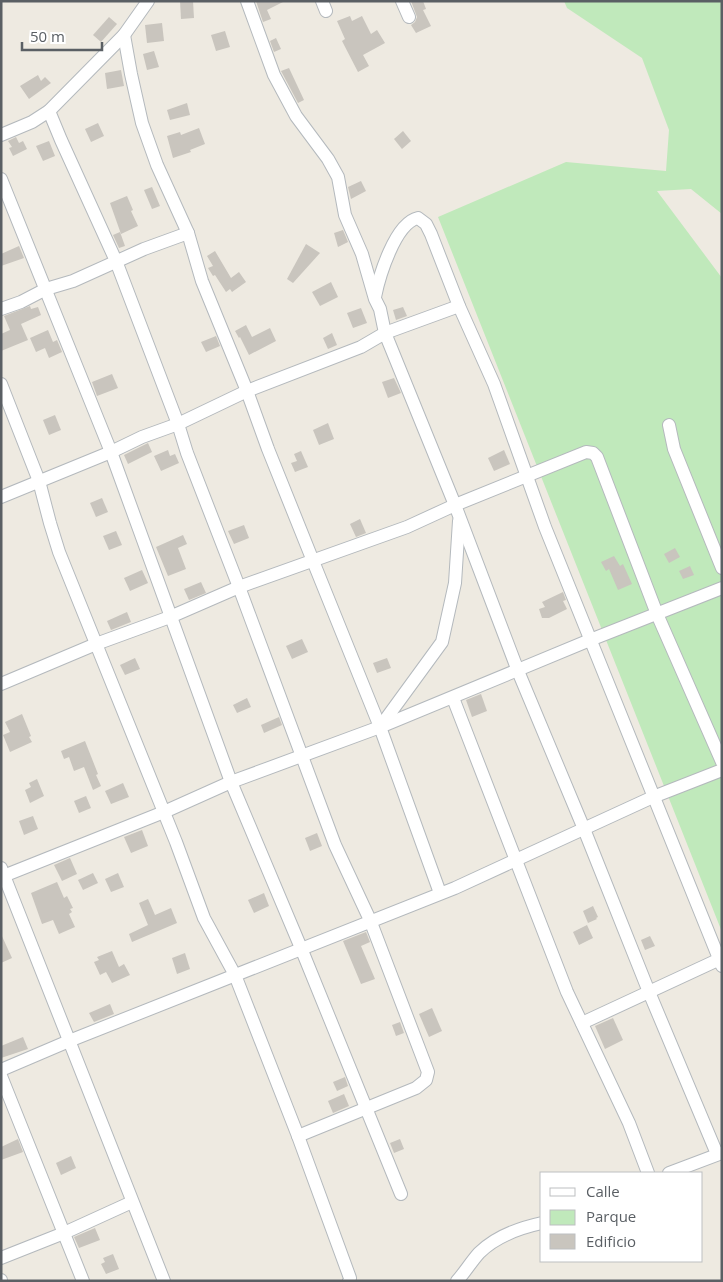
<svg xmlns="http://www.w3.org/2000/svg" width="723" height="1282" viewBox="0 0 723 1282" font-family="'Open Sans',sans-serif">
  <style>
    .green { fill: #c0e9bb }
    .building { fill: #c9c5be }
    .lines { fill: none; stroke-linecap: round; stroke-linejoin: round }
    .street-casing { stroke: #b4b9bd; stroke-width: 14 }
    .street { stroke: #fff; stroke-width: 12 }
  </style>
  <rect width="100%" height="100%" fill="#eeeae1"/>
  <polygon class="green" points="564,1 722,1 722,214 691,189 657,191 722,278 722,932 438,217 566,162 666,171 669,130 642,58 567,8"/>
  <g class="building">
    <polygon points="180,1 193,1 194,18 181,19"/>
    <polygon points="256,1 285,1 267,10 271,19 263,22"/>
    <polygon points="411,1 423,1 426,9 423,10 431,26 416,33 411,25 415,22 417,17"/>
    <polygon points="350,16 352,21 362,16 371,34 377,30 385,43 363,55 369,66 358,72 342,41 345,39 337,21"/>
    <polygon points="109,17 117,24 101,42 93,35"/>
    <polygon points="162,23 164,41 147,43 145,25"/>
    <polygon points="225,31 230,47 216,51 211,35"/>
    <polygon points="276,38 281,49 274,52 270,41"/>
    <polygon points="154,51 159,67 147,70 143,54"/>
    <polygon points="289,68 304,100 298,103 281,71"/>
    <polygon points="121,70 124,86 107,89 105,73"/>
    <polygon points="38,75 41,81 45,77 51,83 29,99 20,86"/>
    <polygon points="187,103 190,115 170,120 167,110"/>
    <polygon points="98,123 104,136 91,142 85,129"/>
    <polygon points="199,128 205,144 190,150 191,152 173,158 167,136 180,132 181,135"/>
    <polygon points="403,131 411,141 402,149 394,139"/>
    <polygon points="16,137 19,143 23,141 27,149 13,156 9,148 12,147 8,141"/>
    <polygon points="49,141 55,156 43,161 36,146"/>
    <polygon points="361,181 366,191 351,199 348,187"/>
    <polygon points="152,187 160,206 152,209 144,190"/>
    <polygon points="127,196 133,210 131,211 138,226 121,234 110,203"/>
    <polygon points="343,230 348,242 338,247 334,233"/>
    <polygon points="120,232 125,246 119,248 113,235"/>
    <polygon points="306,244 320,253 293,283 287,279"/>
    <polygon points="19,246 24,258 1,266 1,254"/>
    <polygon points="215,251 231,278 239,272 246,282 232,292 230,289 226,292 215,275 213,276 208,268 213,266 207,256"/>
    <polygon points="331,282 338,297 320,306 312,292"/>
    <polygon points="30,306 31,309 38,307 41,315 21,324 28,340 1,351 1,334 10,330 4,316"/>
    <polygon points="403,307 407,316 396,320 393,310"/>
    <polygon points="361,308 367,323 353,328 347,313"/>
    <polygon points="246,325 252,337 270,328 276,341 249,355 240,337 239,338 235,331"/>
    <polygon points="48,330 53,342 57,340 62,352 49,358 45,348 36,352 30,338"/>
    <polygon points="332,333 337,345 328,349 323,338"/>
    <polygon points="216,336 220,346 206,352 201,342"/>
    <polygon points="112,374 118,388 97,396 92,382"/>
    <polygon points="394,378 401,393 388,398 382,382"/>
    <polygon points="55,415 61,430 49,435 43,420"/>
    <polygon points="328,423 334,439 319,445 313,430"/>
    <polygon points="148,443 152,452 128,464 124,455"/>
    <polygon points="168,450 170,456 175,454 179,463 161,471 154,456"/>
    <polygon points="504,450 510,464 494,471 488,458"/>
    <polygon points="301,451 308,467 295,472 291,463 297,461 294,454"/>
    <polygon points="102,498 108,512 96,517 90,503"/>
    <polygon points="360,519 366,533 356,537 350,524"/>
    <polygon points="244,525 249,538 234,544 228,531"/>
    <polygon points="116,531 122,545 109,550 103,536"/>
    <polygon points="183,535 187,544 178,548 186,569 168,576 156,547"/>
    <polygon points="675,548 680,557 669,563 664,554"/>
    <polygon points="614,556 620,566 623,564 632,584 618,590 609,569 606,571 601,562"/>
    <polygon points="690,566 694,575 683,579 679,571"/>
    <polygon points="142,570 148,583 130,591 124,578"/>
    <polygon points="201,582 206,593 189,600 184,589"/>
    <polygon points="563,592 566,600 563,601 567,609 549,618 542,618 539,609 545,607 542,602"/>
    <polygon points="127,612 131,622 111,630 107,621"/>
    <polygon points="302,639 308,652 292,659 286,646"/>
    <polygon points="135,658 140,669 125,675 120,665"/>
    <polygon points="387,658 391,668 377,673 373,663"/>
    <polygon points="481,694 487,711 472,717 466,700"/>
    <polygon points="247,698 251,707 237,713 233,705"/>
    <polygon points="22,714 31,736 29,737 32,742 10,752 3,735 10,732 5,722"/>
    <polygon points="279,717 282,725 264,733 261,725"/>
    <polygon points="85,741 98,774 96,775 101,786 93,790 84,767 74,771 69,757 64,759 61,751"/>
    <polygon points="37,779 44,796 30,803 25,790 31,787 29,783"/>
    <polygon points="123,783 129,797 111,804 105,791"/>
    <polygon points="86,796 91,808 79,813 74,801"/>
    <polygon points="33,816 38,829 24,835 19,821"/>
    <polygon points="142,830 148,846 131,853 124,837"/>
    <polygon points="317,833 322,846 310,851 305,838"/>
    <polygon points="70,858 77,874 62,881 54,865"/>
    <polygon points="93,873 98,883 83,890 78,880"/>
    <polygon points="118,873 124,887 111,892 105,879"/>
    <polygon points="57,882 64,898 67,896 73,908 70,909 72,912 69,914 75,927 59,934 53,920 42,924 31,893"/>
    <polygon points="264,893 269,906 254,913 248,900"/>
    <polygon points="148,899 155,915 171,908 177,923 132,942 129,934 148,925 139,903"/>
    <polygon points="593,906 598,917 596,918 597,919 588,923 583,911"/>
    <polygon points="587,925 593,938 579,945 573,932"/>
    <polygon points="366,932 370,942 361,946 375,979 361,984 343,941"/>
    <polygon points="1,934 12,958 1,963"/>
    <polygon points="650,936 655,946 645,950 641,940"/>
    <polygon points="112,951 119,967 124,964 130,975 112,983 106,972 100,975 94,962 99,960 97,957"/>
    <polygon points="185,953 190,969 177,974 172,958"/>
    <polygon points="110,1004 114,1014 94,1022 89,1013"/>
    <polygon points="432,1008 442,1031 429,1037 419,1014"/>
    <polygon points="613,1018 623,1040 605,1049 595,1026"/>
    <polygon points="400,1022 404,1033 396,1036 392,1025"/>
    <polygon points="23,1037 28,1049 1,1058 1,1046"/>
    <polygon points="345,1077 348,1086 337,1091 333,1082"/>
    <polygon points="344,1094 349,1106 333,1113 328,1101"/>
    <polygon points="18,1139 23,1152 1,1160 1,1147"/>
    <polygon points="400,1139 404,1149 394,1153 390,1143"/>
    <polygon points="71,1156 76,1168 61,1175 56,1163"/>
    <polygon points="95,1228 100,1240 79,1248 74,1237"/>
    <polygon points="113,1254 119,1269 106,1274 101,1264 105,1262 103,1258"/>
  </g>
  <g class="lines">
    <defs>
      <g id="street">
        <polyline points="247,1 274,75 296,116 328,159 338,177 345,215 362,254 375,299 380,309 385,333 455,505 518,671 584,829 649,992 717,1154"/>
        <polyline points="322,1 326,11"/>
        <polyline points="402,1 409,17"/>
        <polyline points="124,35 131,74 142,123 157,165 188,233 202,281 247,391 268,449 313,561 380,727 440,893"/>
        <polyline points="49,111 61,140 116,261 178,424 187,453 239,587 335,845 370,920 428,1072 426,1080 416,1088 298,1136"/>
        <polyline points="1,135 32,122 49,111 124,35 148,1"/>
        <polyline points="1,179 111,452 231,782 301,948 401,1194"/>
        <path d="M375,297c4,-20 20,-74 43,-79l8,6 5,10 28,72 35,78 51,143 177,439"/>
        <polyline points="1,309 21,302 46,289 73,281 144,249 188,233"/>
        <polyline points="1,384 39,481 50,523 59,552 176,842 204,918 235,975 298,1136 350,1278 349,1281"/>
        <polyline points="669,425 674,449 722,568"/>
        <polyline points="1,497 111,452 142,437 178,424 247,391 361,347 385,333 459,306"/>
        <polyline points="1,684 96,644 170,617 239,587 407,527 455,505 586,452 593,453 597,457 657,614 722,762"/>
        <polyline points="453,698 567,992 629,1123 648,1173"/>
        <polyline points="380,727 590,640 722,588"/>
        <polyline points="1,868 164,1281"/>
        <polyline points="1,877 164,812 231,782 380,727 442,642 455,583 459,521"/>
        <polyline points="582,1023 722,958"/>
        <polyline points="1,1070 69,1041 455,888 653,797 722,770"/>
        <polyline points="1,1076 83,1281"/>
        <polyline points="669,1173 722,1153"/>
        <polyline points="1,1258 64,1233 132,1202"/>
        <polyline points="1,1280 1,1281"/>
        <path d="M457,1281c8,-9 14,-19 22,-28 17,-17 40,-25 63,-30"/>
      </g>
    </defs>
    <use href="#street" class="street-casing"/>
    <use href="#street" class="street"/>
  </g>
  <rect width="723" height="1282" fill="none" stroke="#5a5f64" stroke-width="5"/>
  <rect x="540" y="1172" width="162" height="90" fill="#ffffff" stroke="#bdbfc1"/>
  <rect x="550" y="1188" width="25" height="8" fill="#ffffff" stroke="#bdbfc1"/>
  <text x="586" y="1197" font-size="15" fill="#5a5f64">Calle</text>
  <rect x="550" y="1210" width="25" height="15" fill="#c0e9bb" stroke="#bdbfc1"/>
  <text x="586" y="1222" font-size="15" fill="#5a5f64">Parque</text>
  <rect x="550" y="1234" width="25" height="15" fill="#c9c5be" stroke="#bdbfc1"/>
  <text x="586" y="1247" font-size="15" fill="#5a5f64">Edificio</text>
  <path d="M22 42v8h80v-8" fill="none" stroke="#5a5f64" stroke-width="2.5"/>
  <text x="30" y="42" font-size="15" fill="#5a5f64" stroke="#ffffff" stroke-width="4" paint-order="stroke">50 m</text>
</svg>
